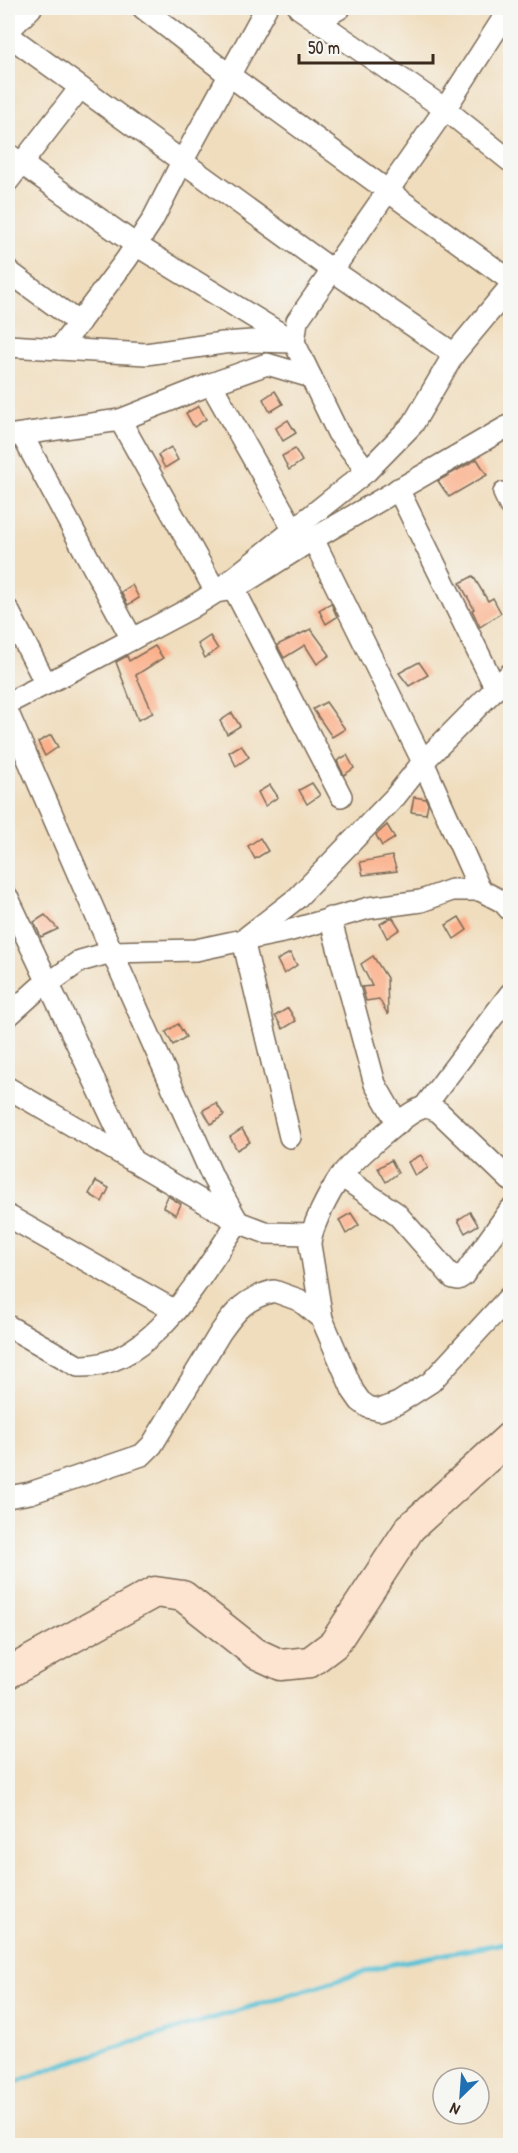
<svg xmlns="http://www.w3.org/2000/svg" width="518" height="2153" viewBox="0 0 518 2153" font-family="'Patrick Hand',sans-serif">
  <style>
    .lines { fill: none; stroke-linecap: round; stroke-linejoin: round }
    .stream { stroke: #59c1d6; stroke-width: 5 }
    .building { fill: #fbaf89 }
    .minor-casing { stroke: #7a6956; stroke-width: 24 }
    .secondary-casing { stroke: #7a6956; stroke-width: 33 }
    .minor { stroke: #fff; stroke-width: 21 }
    .secondary { stroke: #fde4d1; stroke-width: 30 }
  </style>
  <rect width="100%" height="100%" fill="#f6f6f2"/>
  <filter id="ink" filterUnits="userSpaceOnUse"><feTurbulence type="fractalNoise" baseFrequency=".0167" numOctaves="2"/><feDisplacementMap in="SourceGraphic" scale="12" xChannelSelector="R" yChannelSelector="G"/><feConvolveMatrix kernelMatrix="1 2 1 2 8 2 1 2 1" color-interpolation-filters="sRGB"/></filter>
  <filter id="wash" filterUnits="userSpaceOnUse"><feTurbulence type="fractalNoise" baseFrequency=".008" numOctaves="4" result="noise"/><feDisplacementMap in="SourceGraphic" scale="24" xChannelSelector="R" yChannelSelector="G"/><feGaussianBlur stdDeviation="1.35" result="paint"/><feColorMatrix in="noise" values="0 0 0 0 0 0 0 0 0 0 0 0 0 0 0 0 0 1.4 0 .05"/><feComposite in="paint" operator="in"/></filter>
  <g filter="url(#wash)">
    <rect width="100%" height="100%" fill="#f0ddbd"/>
    <g class="lines">
      <polyline class="stream" points="8,2085 66,2063 387,1965 510,1942"/>
    </g>
    <g id="blocks">
      <g class="building">
        <polygon points="275,391 283,404 270,412 263,399"/>
        <polygon points="199,406 206,419 194,427 186,413"/>
        <polygon points="288,420 296,433 283,441 276,428"/>
        <polygon points="171,447 178,460 165,468 158,455"/>
        <polygon points="295,449 302,461 289,470 282,456"/>
        <polygon points="477,459 487,475 449,497 438,481"/>
        <polygon points="473,576 488,601 493,598 501,613 480,627 472,610 474,609 460,583"/>
        <polygon points="132,585 139,598 128,605 121,592"/>
        <polygon points="331,603 337,617 326,624 319,610"/>
        <polygon points="311,629 330,655 317,664 305,645 284,658 277,645"/>
        <polygon points="210,636 218,649 205,658 198,644"/>
        <polygon points="155,646 163,658 136,675 153,713 138,720 116,662 127,656 129,661"/>
        <polygon points="419,662 428,675 409,686 399,673"/>
        <polygon points="326,702 345,729 332,737 313,709"/>
        <polygon points="232,713 240,726 227,734 220,721"/>
        <polygon points="51,735 58,747 45,756 38,742"/>
        <polygon points="241,745 249,757 236,766 229,752"/>
        <polygon points="347,755 354,768 344,775 337,761"/>
        <polygon points="312,783 320,795 307,804 299,790"/>
        <polygon points="270,785 278,797 265,806 258,792"/>
        <polygon points="414,797 426,799 428,804 426,814 411,812"/>
        <polygon points="387,825 395,838 382,846 376,835"/>
        <polygon points="260,838 268,851 255,859 248,846"/>
        <polygon points="392,856 397,871 363,875 360,862"/>
        <polygon points="45,915 58,929 41,937 34,922"/>
        <polygon points="459,917 467,930 454,939 446,925"/>
        <polygon points="390,918 393,918 400,929 387,938 380,924"/>
        <polygon points="290,953 297,965 284,974 277,960"/>
        <polygon points="373,956 387,978 388,1015 379,999 366,1001 362,987 372,986 361,964"/>
        <polygon points="288,1008 296,1021 283,1029 275,1016"/>
        <polygon points="178,1024 186,1037 173,1045 166,1032"/>
        <polygon points="216,1103 224,1115 211,1124 203,1110"/>
        <polygon points="242,1129 250,1142 237,1150 230,1137"/>
        <polygon points="421,1155 428,1168 415,1176 408,1162"/>
        <polygon points="391,1160 398,1173 386,1182 378,1168"/>
        <polygon points="96,1181 109,1188 102,1202 89,1194"/>
        <polygon points="168,1196 181,1204 176,1215 163,1207"/>
        <polygon points="470,1212 478,1225 465,1233 458,1220"/>
        <polygon points="351,1213 359,1225 346,1234 339,1220"/>
      </g>
    </g>
  </g>
  <g filter="url(#ink)">
    <use href="#blocks" fill-opacity="0" stroke="#7a6956" stroke-width="1.5"/>
    <g class="lines">
      <defs>
        <g id="minor">
          <polyline points="143,8 229,75 510,280"/>
          <polyline points="299,8 445,109 510,161"/>
          <polyline points="318,21 340,8"/>
          <polyline points="8,31 31,8"/>
          <polyline points="8,35 332,270 454,354"/>
          <polyline points="8,154 136,245 294,342"/>
          <polyline points="8,181 80,88"/>
          <polyline points="8,271 79,323"/>
          <polyline points="8,346 146,354 223,343 252,341 294,342"/>
          <polyline points="59,349 126,260 152,221 182,162 266,8"/>
          <polyline points="211,384 293,529"/>
          <polyline points="120,420 216,592 367,471 413,424 454,354 510,287"/>
          <polyline points="22,435 132,639"/>
          <polyline points="8,436 120,420 211,384 267,364 311,377"/>
          <polyline points="367,471 338,433 294,342 297,321 445,109 510,8"/>
          <polyline points="398,489 496,689"/>
          <polyline points="504,493 510,506"/>
          <polyline points="313,539 423,762 480,890"/>
          <polyline points="234,589 341,796"/>
          <polyline points="8,610 46,684"/>
          <polyline points="8,703 87,663 189,609 216,592 234,589 313,539 510,425"/>
          <path d="M8,713l104,239 101,226 25,44c-36,51 -87,148 -160,144l-70,-40"/>
          <polyline points="8,898 132,1160"/>
          <polyline points="330,918 375,1084 398,1124"/>
          <polyline points="8,1016 39,988 48,984 80,961 112,952 196,950 243,940 297,898 395,797 423,762 510,674"/>
          <polyline points="8,1088 238,1222 267,1233 310,1234"/>
          <polyline points="425,1106 510,994"/>
          <polyline points="290,1137 243,940 288,931 369,908 421,901 452,890 480,890 503,902 510,910"/>
          <polyline points="341,1176 396,1213 453,1278 458,1279 463,1276 510,1210"/>
          <path d="M510,1180l-71,-68c-6,-3 -11,-6 -17,-4 -16,4 -72,55 -82,69 -10,15 -30,51 -30,68l12,74 31,72 7,10 8,6 12,3 18,-7 33,-21 79,-86"/>
          <polyline points="8,1216 175,1311"/>
          <path d="M8,1497l22,-4 112,-38 10,-10 68,-112c16,-23 26,-35 54,-42l25,9 23,19"/>
        </g>
        <polyline id="secondary" points="8,1673 155,1592 183,1596 255,1653 281,1665 310,1662 334,1644 410,1528 510,1437"/>
      </defs>
      <use href="#minor" class="minor-casing"/>
      <use href="#secondary" class="secondary-casing"/>
      <use href="#minor" class="minor"/>
      <use href="#secondary" class="secondary"/>
    </g>
  </g>
  <rect width="518" height="2153" fill="none" stroke="#f6f6f2" stroke-width="30"/>
  <g transform="translate(461 2096) rotate(205)"><circle r="28" fill="#f6f6f2" stroke="#aba49d" stroke-width="1.5"/>
  <path d="M0-4.5L10 22L0 15L-10 22Z" fill="#1f6fb2"/>
  <text y="-9" font-size="16" font-weight="bold" text-anchor="middle" fill="#3b2a1e">N</text>
  </g>
  <path d="M299 54v9h134v-9" fill="none" stroke="#3b2a1e" stroke-width="3"/>
  <text x="308" y="54" font-size="18" fill="#3b2a1e" stroke="#f6f6f2" stroke-width="4.5" paint-order="stroke">50 m</text>
</svg>
